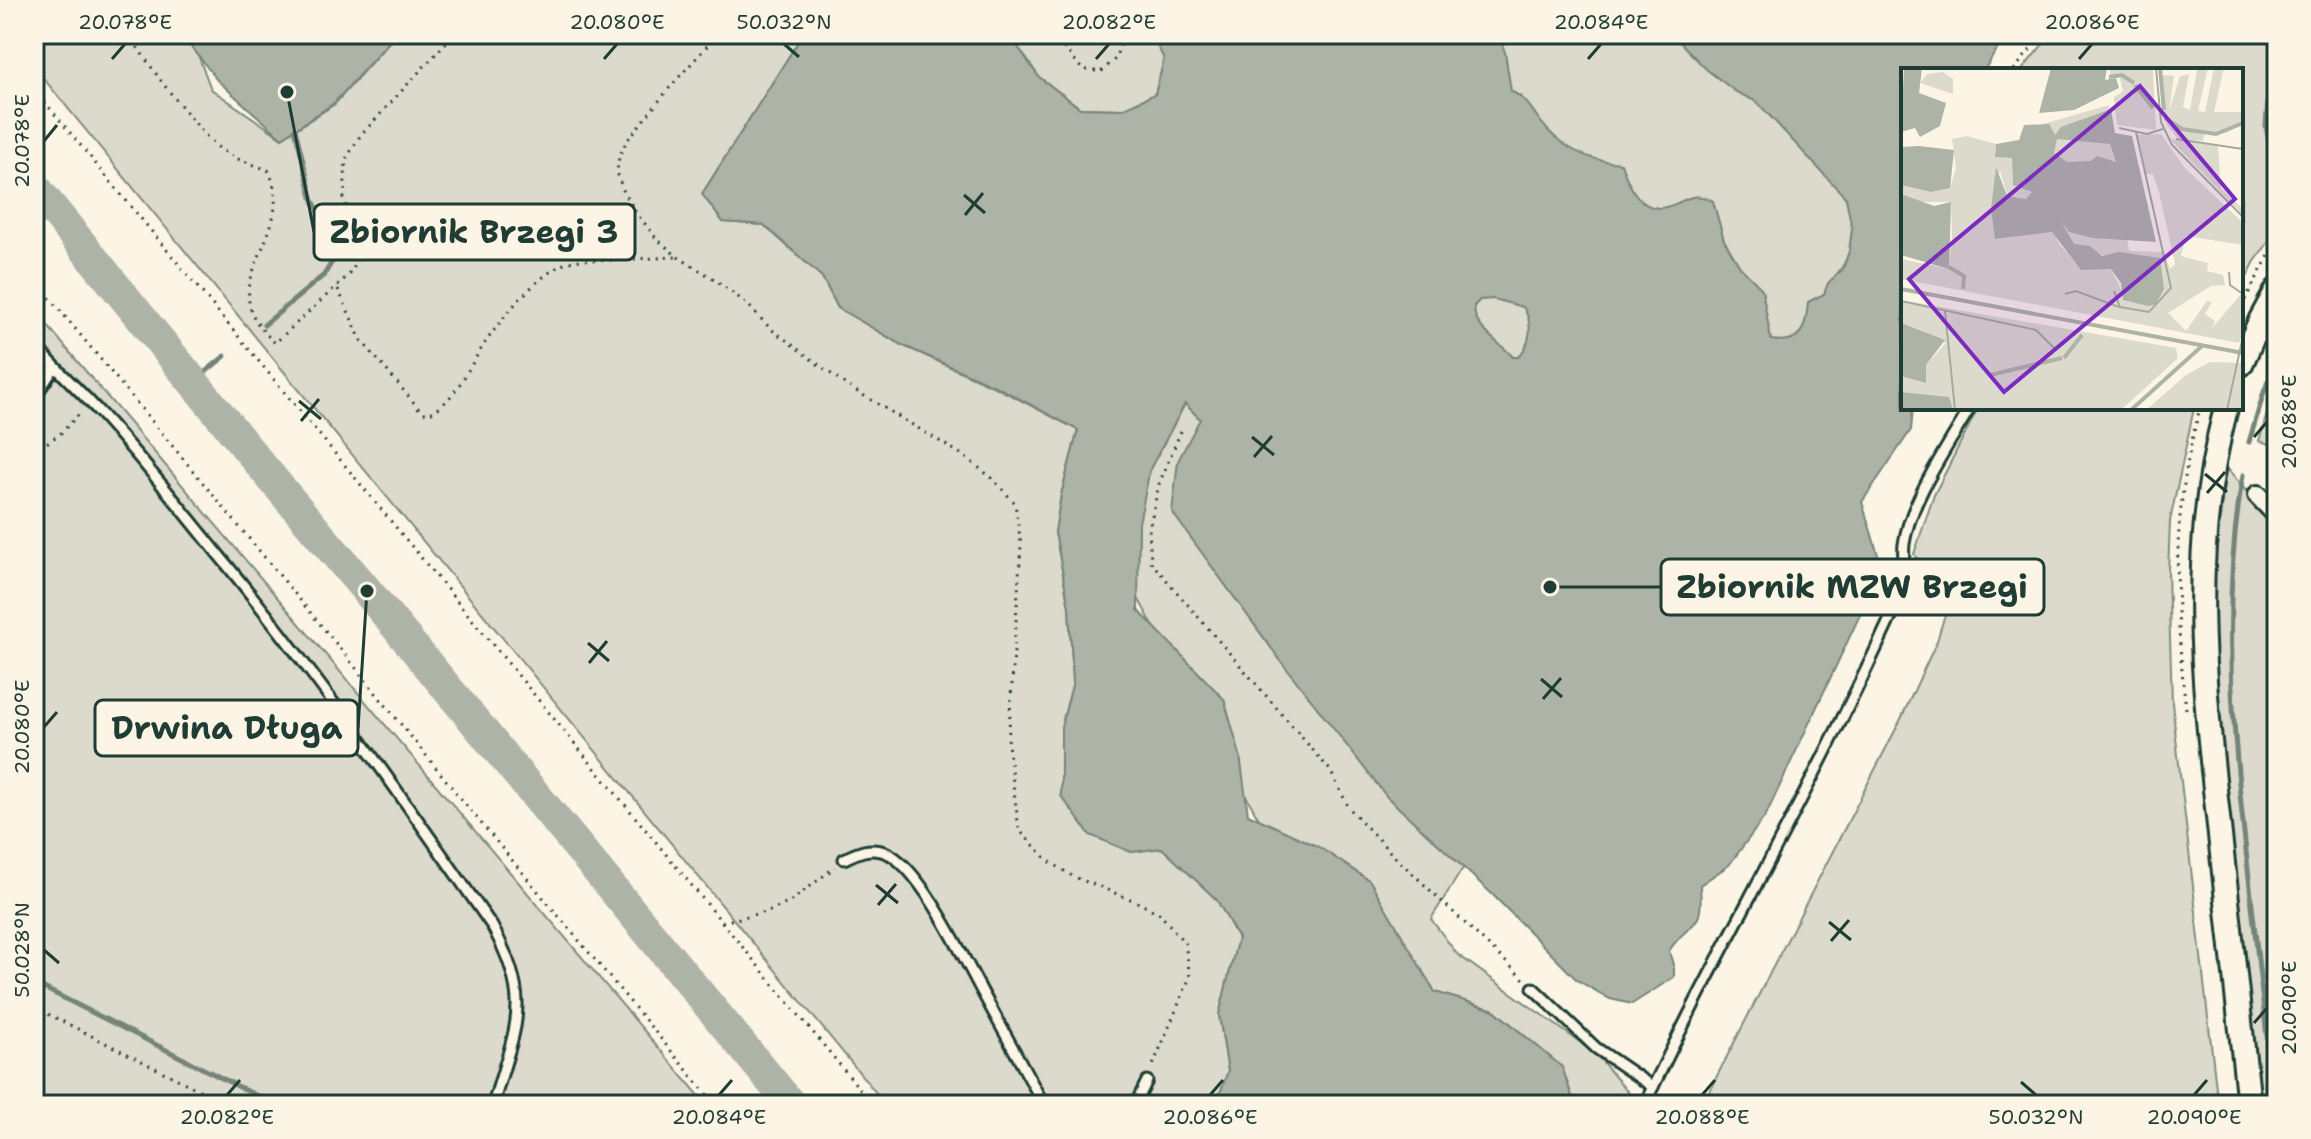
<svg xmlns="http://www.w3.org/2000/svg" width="2311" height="1139" viewBox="0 0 2311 1139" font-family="'Shantell Sans',sans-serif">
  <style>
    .green { fill: #dcdacc; stroke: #7e8c80; stroke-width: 2 }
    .water { fill: #aeb3a7; stroke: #758479; stroke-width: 2; fill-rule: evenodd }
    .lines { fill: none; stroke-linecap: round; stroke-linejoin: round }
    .stream { stroke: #758479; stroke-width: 5 }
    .river { stroke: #aeb3a7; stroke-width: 32 }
    .service-casing { stroke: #1f3d34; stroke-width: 15 }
    .minor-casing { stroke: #1f3d34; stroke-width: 24 }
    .tertiary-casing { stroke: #1f3d34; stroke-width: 28 }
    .path { stroke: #1f3d34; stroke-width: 3; stroke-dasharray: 2 6; stroke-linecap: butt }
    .service { stroke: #fcf5e5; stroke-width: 9 }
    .minor { stroke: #fcf5e5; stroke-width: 18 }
    .tertiary { stroke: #fcf5e5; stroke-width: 22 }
    .ticks { fill: none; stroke: #1f3d34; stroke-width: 3 }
    .inset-river { fill: none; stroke: #aeb3a7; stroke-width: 4 }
    .inset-road { fill: none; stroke: #a4ab9e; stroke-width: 2 }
    .view { fill: #7b2cbf; fill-opacity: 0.15; stroke: #7b2cbf; stroke-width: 4 }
    .inset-edge { fill: none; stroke: #1f3d34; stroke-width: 4 }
    .leader { fill: none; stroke: #1f3d34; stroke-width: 3 }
    .callout-dot { fill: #1f3d34; stroke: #fcf5e5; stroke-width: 3 }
    .callout { fill: #fcf5e5; stroke: #1f3d34; stroke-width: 3 }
    .callout-label { font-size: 32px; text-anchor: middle; font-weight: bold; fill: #1f3d34 }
    .neatline { fill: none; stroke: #1f3d34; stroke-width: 3 }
    .ticks-label { font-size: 20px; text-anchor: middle; fill: #1f3d34 }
  </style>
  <rect width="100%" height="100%" fill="#fcf5e5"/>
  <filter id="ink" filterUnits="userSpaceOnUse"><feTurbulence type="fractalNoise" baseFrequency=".0125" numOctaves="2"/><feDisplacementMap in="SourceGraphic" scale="16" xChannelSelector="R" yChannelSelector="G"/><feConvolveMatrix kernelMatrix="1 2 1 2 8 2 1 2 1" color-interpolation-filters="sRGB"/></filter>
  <g filter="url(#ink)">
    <g class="green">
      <polygon points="34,34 180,34 198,55 211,89 282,138 335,104 396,34 803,34 702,194 723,222 764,225 822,277 838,308 902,345 999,389 1078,430 1061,495 1055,532 1069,607 1073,682 1061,727 1131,852 1162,848 1217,900 1238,938 1219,1015 1228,1071 1216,1105 886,1105 34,67"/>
      <polygon points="1009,34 1151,34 1165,59 1155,94 1122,109 1080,108 1039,77"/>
      <path d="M1365,34h622l-84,36v98l-55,87c-4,12 -10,17 -17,27 -11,18 -18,38 -34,54l-366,583 26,35 138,99 38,45 -3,7h-55l-13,-38 -68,-57 -59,-18 -67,27 -295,-540z"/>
      <polygon points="2051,34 2277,34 2277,230 2254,263 2241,289 2241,70 2022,70"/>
      <polygon points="34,309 72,355 707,1105 34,1105"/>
      <polygon points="2277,379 2277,446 2259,441"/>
      <polygon points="1978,408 2194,408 2170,521 2168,572 2172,703 2218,1105 1702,1105 1900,721 1937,641 1954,584 1926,572 1914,554 1934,495"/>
      <polygon points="2226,467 2277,528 2277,1105 2260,1105 2216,677 2214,572"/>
    </g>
    <g class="water">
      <polygon points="182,34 396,34 334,103 282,138 217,80"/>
      <path d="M803,34h206l30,43 41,31 42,1 33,-15 9,-35 -13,-25h347l7,18 6,39c17,9 18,16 30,31 20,26 47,39 80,41 6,19 19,51 45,44 21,-5 24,-17 47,-6l11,39 16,27 22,22 9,51c31,5 35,-12 37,-38l16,-8 4,-11 15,-14 6,-18 3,-22 -6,-31 -89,-96 -21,-10 -30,-23 -34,-35h335l-23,36h-81v338h10l-2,22 -49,72 20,66 -116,247 -37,50 -29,20c4,49 -9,32 -31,66l5,17v9l-42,27 -22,-5 -33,-19 -86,-87 -104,-96 -104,-133 -111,-152 6,-51 22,-42 -15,-15 -35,65 -11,54 -1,87 86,89 16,56 8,59 71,33 51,34 65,111 59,18 68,57 13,38h-359l12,-34 -9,-56 19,-77 -21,-38 -55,-52 -31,4 -41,-17 -29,-39v-69l12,-45 -4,-75 -14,-75 6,-37 17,-65 -79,-42 -97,-43 -64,-37 -16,-31 -58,-52 -41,-3 -21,-28zM1493,299l30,8c10,15 9,37 -5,50h-5c-13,-15 -40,-28 -39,-51l6,-6z"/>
    </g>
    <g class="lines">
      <g class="stream">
        <polyline points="2273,34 2266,126 2277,188"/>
        <polyline points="264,325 324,275 335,257 332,233 313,201 295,129"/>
        <polyline points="193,382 225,356"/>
        <polyline points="2249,442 2264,392 2277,360"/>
        <path d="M2243,475c-22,124 -11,251 3,376 9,85 19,169 29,254"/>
        <polyline points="34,983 275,1105"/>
      </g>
      <polyline class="river" points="34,186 259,463 367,591 791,1105"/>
      <defs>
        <g id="service">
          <path d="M34,343c21,26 45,46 67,71 41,45 79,93 117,140 98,119 186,246 274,372 43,78 22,102 1,179"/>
          <polyline points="34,398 54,368"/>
          <path d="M844,859c14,-7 25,-12 41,-7 36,14 81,111 100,145 20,36 39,72 59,108"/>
          <polyline points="1533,988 1596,1048 1653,1087"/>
          <polyline points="1135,1105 1147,1081"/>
          <path d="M1644,1105c20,-40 39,-80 60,-120 63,-121 128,-240 185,-364 7,-15 14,-35 15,-52 0,-8 -1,-17 0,-25 6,-43 44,-98 66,-136"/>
        </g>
        <polyline id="minor" points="2258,495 2277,515"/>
        <g id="tertiary">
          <polyline points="2241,364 2261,319 2277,290"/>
          <path d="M2226,408c-38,145 -23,272 -7,418 10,93 20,186 30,279"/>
        </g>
      </defs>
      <use href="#service" class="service-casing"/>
      <use href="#minor" class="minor-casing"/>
      <use href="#tertiary" class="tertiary-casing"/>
      <g class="path">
        <path d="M128,34l36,51 41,50 15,14 18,10 30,11c29,57 -40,103 -13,149 5,9 13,17 20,24l77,-71 5,-13v-19l-13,-42 2,-39 14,-23 94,-102"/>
        <polyline points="718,34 671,86 626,142 619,157 617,172 622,188 635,211 656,238 678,257 714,279 746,303 771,329 846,385 961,454 991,477 1015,503 1021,545 1008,744 1019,830 1049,861 1072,876 1135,901 1159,913 1185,943 1190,977 1151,1070"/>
        <polyline points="1056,34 1059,42 1082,69 1101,72 1115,59 1120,45 1106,34"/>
        <polyline points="2014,70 2043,34"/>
        <polyline points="34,89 873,1105"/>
        <polyline points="34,279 334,641 466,805 716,1105"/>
        <path d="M338,289l23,51 60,71 6,3c26,-8 43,-50 58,-71 18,-26 48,-64 77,-78 15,-8 32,-4 48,-5 23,-1 46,-2 68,-3"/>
        <polyline points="2241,307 2277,241"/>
        <polyline points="1181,431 1159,484 1149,529 1151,562 1330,770 1349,808 1391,853 1525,980"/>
        <polyline points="34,452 61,433 82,411"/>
        <path d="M2186,709c-12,-108 -15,-195 14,-301"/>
        <polyline points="722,922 770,911 790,902 835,867"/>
        <polyline points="34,1007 229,1105"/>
      </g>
      <use href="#service" class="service"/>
      <use href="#minor" class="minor"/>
      <use href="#tertiary" class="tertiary"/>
    </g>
  </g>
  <path class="ticks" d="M784,44l15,13M112,59l13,-15M604,59l13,-15M1096,59l13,-15M1588,59l13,-15M2079,59l13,-15M44,141l13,-16M964,195l21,18M965,215l18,-22M299,401l22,18M301,421l18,-22M1252,437l22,18M2254,437l13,-15M1254,457l18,-21M2205,474l22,18M2207,493l18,-21M588,643l21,18M589,663l18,-22M1541,679l21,18M1543,699l18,-21M44,727l13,-15M876,885l22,18M878,905l18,-21M1829,922l22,18M1831,941l18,-21M44,950l15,13M2254,1023l13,-15M2021,1082l15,13M227,1095l13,-15M719,1095l13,-15M1210,1095l13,-15M1702,1095l13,-15M2194,1095l13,-15"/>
  <g transform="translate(1901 68)">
    <rect width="342" height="342" fill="#fcf5e5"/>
    <path d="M209,0h43l3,62 -39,-5 -3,-28 9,-6 -4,-17 -9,2zM307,0l-10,43 7,1 9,-44h10l-10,44h29v11l-17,10h-22l-1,8 -25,-2 -11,-14 -4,-22v-28l11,1 -5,35 11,-35 9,-2 -6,33 7,3 7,-40zM42,4l10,7v15l-33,-11 7,-9zM208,37l20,146 35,1 9,26 -3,-9 5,-5 -16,-72 -6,-18h-7l-9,-39 24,-1 23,33 59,56v22l-57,-9 -5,20 27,7 -1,8 16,4 2,10 -14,1 -43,27 18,18 21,-30 5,1 -7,12 10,7 -3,7 29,-34 2,39 -4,10 -338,-64v-20l48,10 3,-34 -1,-33h-31l-19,-8v-9l30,7 19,-4 6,-20 -4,-29 15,-3 29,8 -1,13 17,1 1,26 19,8 -6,7 -19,-3 -7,-26 -9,39 5,30 57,-7 6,12 17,19 35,6 12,25 20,-39 -12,11 -75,-29 -13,-113zM269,71l48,6 3,44 22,20v6zM0,232l275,48 2,10 -57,52h-168l-5,-12 -47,-6v-16l25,7v-18l20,-22 -45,-20zM309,294l33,1v47h-97l40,-35z" fill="#dcdacc"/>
    <path d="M3,0h18l-3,25 27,10 -6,23 -20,11 -5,-9 -14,4zM150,0h56l-2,12 11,-2 3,10 -45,22 -35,3zM210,41l4,24 17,3 24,106 -63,-4 -24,-6 -8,-11 13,23 16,2 12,10 17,-4 41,6 4,31 -8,15 -8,2 -25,-6 -2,-17 -10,-14 -30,1 -29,-38 -57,7 -4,-30 5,-42 11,29 19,3 6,-7 -19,-7 -1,-27 -17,-1 1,-13 23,-4 5,-15 25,-1 6,11 6,-8zM156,71l53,5 6,18 -19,-6 -6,5 -24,1 -13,-9zM18,78l35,4 -4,38 -19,4 -30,-7v-38zM0,126l33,12 17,-4 -2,67 -48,-14zM0,255l44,17 -19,25v18l-25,-7zM0,324l48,5 4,13h-52z" fill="#aeb3a7" fill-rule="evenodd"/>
    <path class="inset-river" d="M259,0l4,42M208,9l13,-2 12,8M234,17l18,23M264,50l17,11 34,5 27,-11M48,199l15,9 -1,13M0,221l342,64M163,290l18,-23M89,307l72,-17M230,342l71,-64"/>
    <path class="inset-road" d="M255,0l5,54 11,23 71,72M218,60l28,6 16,-5M275,71l67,10M328,204l1,13 13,9M213,223l6,16 29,5 22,-24 -35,-156M164,226l11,-3 43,16M0,233l135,29 19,19M44,243l10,99M326,342l16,-74"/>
    <path class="view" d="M239,18l95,113 -231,193 -95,-113z"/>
    <rect width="342" height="342" class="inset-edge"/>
  </g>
  <path class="leader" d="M287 92L314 232M1550 587L1661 587M367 591L358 728"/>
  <g class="callout-dot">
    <circle cx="287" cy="92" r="8"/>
    <circle cx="1550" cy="587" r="8"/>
    <circle cx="367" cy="591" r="8"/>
  </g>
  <g class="callout">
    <rect x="314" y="204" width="321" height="56" rx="8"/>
    <rect x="1661" y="559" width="383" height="56" rx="8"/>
    <rect x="95" y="700" width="263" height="56" rx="8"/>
  </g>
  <g class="callout-label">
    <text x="474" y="243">Zbiornik Brzegi 3</text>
    <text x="1852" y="598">Zbiornik MZW Brzegi</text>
    <text x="227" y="739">Drwina Długa</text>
  </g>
  <rect width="2311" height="1139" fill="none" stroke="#fcf5e5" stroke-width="88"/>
  <rect x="44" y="44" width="2223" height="1051" class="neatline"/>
  <g class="ticks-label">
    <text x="125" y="29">20.078°E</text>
    <text x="617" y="29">20.080°E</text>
    <text x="784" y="29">50.032°N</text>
    <text x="1109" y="29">20.082°E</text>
    <text x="1601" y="29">20.084°E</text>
    <text x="2092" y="29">20.086°E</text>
    <text transform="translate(22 141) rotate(-90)" y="7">20.078°E</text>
    <text transform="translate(2289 422) rotate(-90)" y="7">20.088°E</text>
    <text transform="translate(22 727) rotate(-90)" y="7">20.080°E</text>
    <text transform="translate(22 950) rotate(-90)" y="7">50.028°N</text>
    <text transform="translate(2289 1008) rotate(-90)" y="7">20.090°E</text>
    <text x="227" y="1124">20.082°E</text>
    <text x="719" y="1124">20.084°E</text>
    <text x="1210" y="1124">20.086°E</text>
    <text x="1702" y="1124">20.088°E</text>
    <text x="2036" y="1124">50.032°N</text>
    <text x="2194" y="1124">20.090°E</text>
  </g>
</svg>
